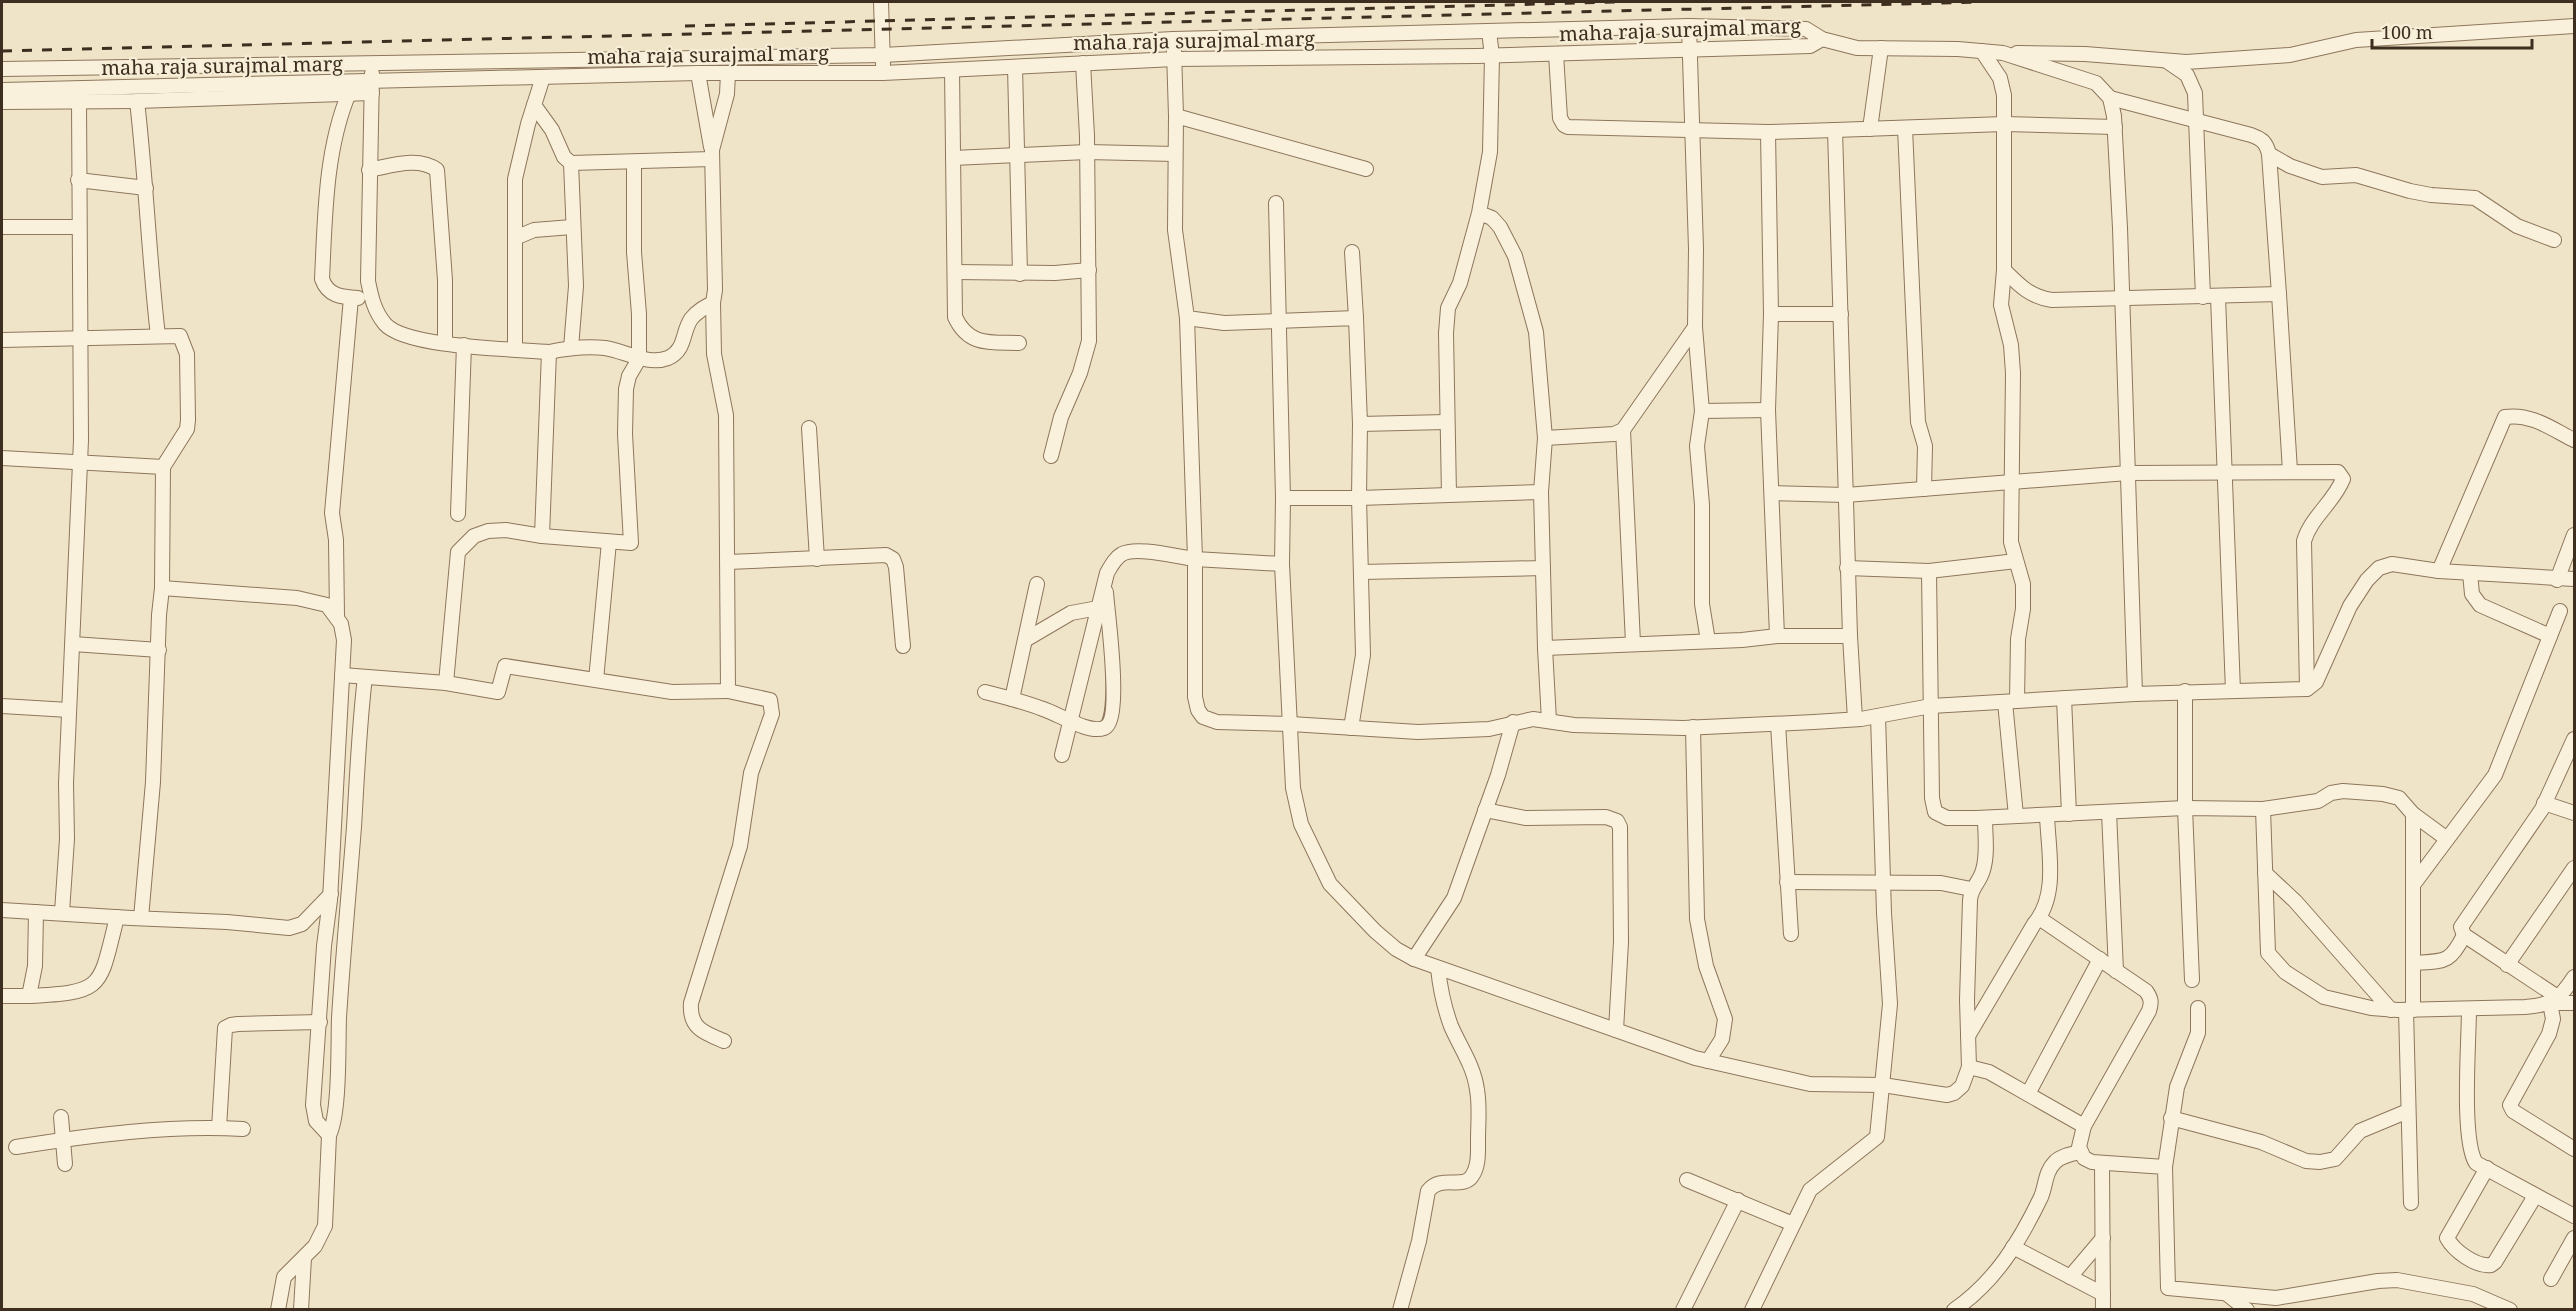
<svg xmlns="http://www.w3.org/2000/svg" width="2576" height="1311" viewBox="0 0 2576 1311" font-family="'Noto Serif',serif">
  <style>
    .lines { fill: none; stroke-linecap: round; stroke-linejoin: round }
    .minor-casing { stroke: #8d765c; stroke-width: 16 }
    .minor { stroke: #faf1dc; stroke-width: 14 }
    .rail { stroke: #3d2e20; stroke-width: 3; stroke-dasharray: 10 10; stroke-linecap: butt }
    .labels { text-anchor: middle; stroke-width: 4.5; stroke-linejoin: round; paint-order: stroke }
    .street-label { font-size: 20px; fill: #3d2e20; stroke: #f7eed8 }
  </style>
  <rect width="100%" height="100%" fill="#f0e4c8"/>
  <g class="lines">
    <defs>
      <g id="minor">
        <polyline points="881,2 883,65"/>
        <polyline points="1174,51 1176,116 1175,230 1187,318 1224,323 1356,318 1360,424 1446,422"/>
        <polyline points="1982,51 2000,78 2004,95 2004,270 2001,305 2011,345 2013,373 2011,542 2023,584 2023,609 2018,639 2017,701"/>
        <polyline points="2017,53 2085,54 2186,62 2290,55 2356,40 2574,26"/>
        <polyline points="2168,62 2187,75 2195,93 2203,297"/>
        <polyline points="1015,67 1020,274"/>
        <polyline points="2,69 883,55 1173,39 1689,26 1806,29 1822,39 1857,48 1958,49 2003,53 2096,83 2110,98 2114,116 2120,228 2135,694 2307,689 2316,682 2350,606 2367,580 2379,568 2392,564 2439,571 2574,579"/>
        <path d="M952,70l3,247c14,30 36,25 64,26"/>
        <path d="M372,73l-4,208c3,15 6,30 17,43 21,24 130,25 164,28"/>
        <polyline points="698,73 711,147"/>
        <polyline points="2,90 698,73 883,73 1175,59 1477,56 1810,46 1822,39"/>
        <path d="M349,93c-24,57 -24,125 -27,186 6,17 19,18 36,19"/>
        <path d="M2110,98l141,37c11,4 15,7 18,19l10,140"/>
        <path d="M137,101c9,78 12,157 21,235"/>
        <polyline points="2,102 137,101 372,93"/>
        <polyline points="534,105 552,130 564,157 571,163 712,159"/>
        <polyline points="1176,116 1366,169"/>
        <polyline points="1905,128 1918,422 1925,446 1924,489"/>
        <polyline points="1870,129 1881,48"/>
        <polyline points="1835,130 2004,124 2115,127"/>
        <polyline points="1768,132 1771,314 1768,410 1777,636"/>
        <polyline points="2269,154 2290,166 2322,177 2356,175 2410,191 2431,195 2475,198 2517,226 2554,240"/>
        <polyline points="953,158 1087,152 1175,154"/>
        <path d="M369,170c22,-4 49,-14 68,0l8,110v63"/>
        <polyline points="78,180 146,188"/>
        <polyline points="1276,203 1283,498 1359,498 1363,655 1351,728"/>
        <polyline points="1479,213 1492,218 1500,227 1515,256 1536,332 1545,438 1541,492 1449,495 1446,333 1448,308 1460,283 1479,213 1490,152 1492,56 1489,31"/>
        <polyline points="2,227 79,227"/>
        <polyline points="515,238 534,230 572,227"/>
        <polyline points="1352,252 1356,318"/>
        <path d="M2004,270c15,15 26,27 48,30l227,-6 11,177"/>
        <polyline points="955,272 1055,273 1089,270"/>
        <polyline points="2218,297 2233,691"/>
        <polyline points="1771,314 1841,314"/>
        <polyline points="1187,318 1195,559 1282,564 1283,498"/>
        <polyline points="1695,327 1702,411 1697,446 1702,505 1702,604 1708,641"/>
        <polyline points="2,340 180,336 187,354 188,420 187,429 163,467"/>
        <polyline points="571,348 576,286 571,163"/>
        <polyline points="515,349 515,179 528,124 543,77"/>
        <polyline points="1702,411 1768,410"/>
        <polyline points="1360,424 1359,498 1449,495"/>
        <polyline points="809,428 817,559"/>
        <polyline points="1623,430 1633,643"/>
        <polyline points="1545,438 1614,434 1623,430 1695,327 1696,249 1689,26"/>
        <polyline points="1051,456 1061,417 1080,373 1089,341 1087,136 1083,63"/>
        <polyline points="2,458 163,467 162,588 159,615 153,782 141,918"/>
        <polyline points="1541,492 1545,648 1742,640 1777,636 1850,636 1835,130 1768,132 1568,127 1564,125 1560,118 1556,54"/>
        <path d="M1772,493l74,2 282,-22 210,-1 5,7c-9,23 -32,38 -39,62l3,148"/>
        <polyline points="458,514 464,345"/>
        <polyline points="542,536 631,543 625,434 626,389 629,376 639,359 639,314 634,252 634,162"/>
        <polyline points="728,562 886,555 893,559 896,567 903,646"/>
        <polyline points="1282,564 1293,788 1301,824 1330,884 1375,931 1396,949 1414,959 1695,1058 1810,1084 1883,1085 1947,1095 1954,1093 1962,1086 1969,1067 1989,1072 2084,1126"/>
        <polyline points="1847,568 1929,571 2016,561"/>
        <polyline points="1929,571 1932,798 1935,812 1947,818 1976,818 2185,808 2263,809 2318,801 2331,793 2343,791 2383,794 2399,798 2413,814 2447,839"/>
        <path d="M2439,571l66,-154c26,-4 47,12 69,23"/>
        <polyline points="1361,572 1543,568"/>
        <polyline points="2470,573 2472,594 2480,605 2550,636"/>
        <polyline points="2557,580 2574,535"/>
        <polyline points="162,588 297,598 327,605 341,624 344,640 330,900 324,946 313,1105 316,1121 329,1135"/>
        <polyline points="337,616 336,540 332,513 351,298"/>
        <polyline points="1850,636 1855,719"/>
        <polyline points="1025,640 1071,613 1098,608"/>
        <polyline points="73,644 159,650"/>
        <polyline points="1545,648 1549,721"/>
        <path d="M342,675l104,8 12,-131 16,-16 14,-5 18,-1 36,6 7,-184c19,-4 36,-6 56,-4 20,3 43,18 63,10 18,-8 14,-26 23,-39 6,-8 14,-12 22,-16l2,-13 -3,-140 15,-56 1,-21"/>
        <polyline points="596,680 609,542"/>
        <polyline points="446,683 498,692 505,666 672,692 728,691 726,415 714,354 713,303"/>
        <polyline points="2185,691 2185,808 2192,980"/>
        <path d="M985,692c20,5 40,10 58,17 16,5 45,25 61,19 19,-7 3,-117 2,-136"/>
        <polyline points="2064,698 2069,814"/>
        <polyline points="1012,699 1037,584"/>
        <polyline points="2005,702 2016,816"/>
        <polyline points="2,706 69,710"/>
        <polyline points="1778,724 1791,934"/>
        <polyline points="1693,727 1697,919 1706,966 1725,1019 1722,1039 1708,1061"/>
        <path d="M1062,755l45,-182c4,-7 8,-15 15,-19 15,-8 55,3 73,5v138l3,13 5,7 14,5 74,2 127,8 71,-3 44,-10 41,6 109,3 131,-6 47,-3 70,-13 204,-12"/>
        <polyline points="2544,803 2574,813"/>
        <path d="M2263,809l5,144 17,19 39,25 47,11 27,2 127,-3c27,-2 34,-7 49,-30"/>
        <polyline points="1485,810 1525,818 1606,817 1617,821 1620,827 1621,942 1616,1030"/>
        <polyline points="2109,812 2116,971"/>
        <polyline points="2413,814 2413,1010"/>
        <polyline points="2265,873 2295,901 2391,1010"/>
        <polyline points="1787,882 1941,883 1971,889"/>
        <polyline points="2413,885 2495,775 2560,611"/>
        <polyline points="2,910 131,918 227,922 289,928 302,924 331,894"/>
        <polyline points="62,912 67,839 66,783 81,440 79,102"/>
        <path d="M2039,918l107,73c5,7 6,11 3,20l-65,115 -5,21 5,11 8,4 73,5 3,121 108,10 102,-17 19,-1 76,14 37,16"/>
        <polyline points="1414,959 1454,898 1498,775 1513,722"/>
        <path d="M2413,963c31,-2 37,1 51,-28"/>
        <polyline points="2507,965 2574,868"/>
        <polyline points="2,996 29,996 35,966 36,912"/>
        <path d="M29,996c76,-4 70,-7 88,-79"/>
        <polyline points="2559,998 2464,935 2461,927 2542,809 2574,739"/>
        <polyline points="2574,1003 2550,1003 2553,1019 2549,1034 2510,1105 2513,1111 2574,1149"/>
        <path d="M2469,1009c0,32 -8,131 7,154l98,53"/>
        <polyline points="2406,1010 2411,1203"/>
        <path d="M1968,1036l66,-112c25,-29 14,-74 13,-109"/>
        <path d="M724,1041c-20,-8 -35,-13 -33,-38l49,-157 11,-73 21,-59 -2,-14 -42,-9"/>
        <path d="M1969,1067l-2,-67 3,-100c1,-13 10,-18 13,-30 5,-16 2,-36 2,-52"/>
        <polyline points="2028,1094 2100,959"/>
        <polyline points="61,1117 65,1164"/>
        <polyline points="2171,1118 2261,1142 2306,1161 2320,1162 2335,1159 2360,1131 2408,1111"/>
        <polyline points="219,1128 225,1028 231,1025 238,1024 320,1022"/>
        <path d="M16,1147c76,-12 150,-22 227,-18"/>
        <polyline points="2102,1164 2103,1310"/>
        <polyline points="2165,1167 2177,1087 2198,1033 2198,1008"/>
        <path d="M2487,1168l-40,70c7,13 29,29 44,27l4,-3 40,-66"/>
        <polyline points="1687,1180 1793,1224"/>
        <polyline points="2013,1247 2103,1294"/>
        <polyline points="2070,1277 2103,1238"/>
        <polyline points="2551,1279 2574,1238"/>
        <polyline points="2227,1294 2247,1310"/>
        <path d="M278,1310l6,-33 31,-31 10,-20 4,-91c11,-21 9,-90 10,-117 4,-64 10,-127 15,-191 3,-50 5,-100 11,-150"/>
        <polyline points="301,1310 304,1258"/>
        <path d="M1400,1310l19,-69 9,-50c13,-17 35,-1 44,-15 7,-10 6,-24 6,-36 0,-16 2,-34 -1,-50 -3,-24 -17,-43 -26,-64 -7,-19 -11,-38 -13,-58"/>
        <polyline points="1683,1310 1738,1200"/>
        <polyline points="1752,1310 1810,1190 1877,1137 1890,1004 1884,913 1878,716"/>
        <path d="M1954,1310c41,-28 66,-69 87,-113 5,-12 4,-25 14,-35 6,-6 16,-8 25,-10"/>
      </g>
    </defs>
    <use href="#minor" class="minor-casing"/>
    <use href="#minor" class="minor"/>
    <g class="rail">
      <polyline points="685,26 1617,2"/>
      <polyline points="2,51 1979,2"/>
    </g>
  </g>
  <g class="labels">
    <g class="street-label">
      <text transform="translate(1680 30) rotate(-2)" y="7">maha raja surajmal marg</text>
      <text transform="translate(1194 41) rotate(-1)" y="7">maha raja surajmal marg</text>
      <text transform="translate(708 55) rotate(-1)" y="7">maha raja surajmal marg</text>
      <text transform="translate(222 66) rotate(-1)" y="7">maha raja surajmal marg</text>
    </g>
  </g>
  <rect width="2576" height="1311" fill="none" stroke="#3d2e20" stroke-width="6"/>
  <path d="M2372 39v9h160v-9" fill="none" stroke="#3d2e20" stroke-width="3"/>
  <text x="2381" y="39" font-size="18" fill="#3d2e20" stroke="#f7eed8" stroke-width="4.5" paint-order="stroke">100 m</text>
</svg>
